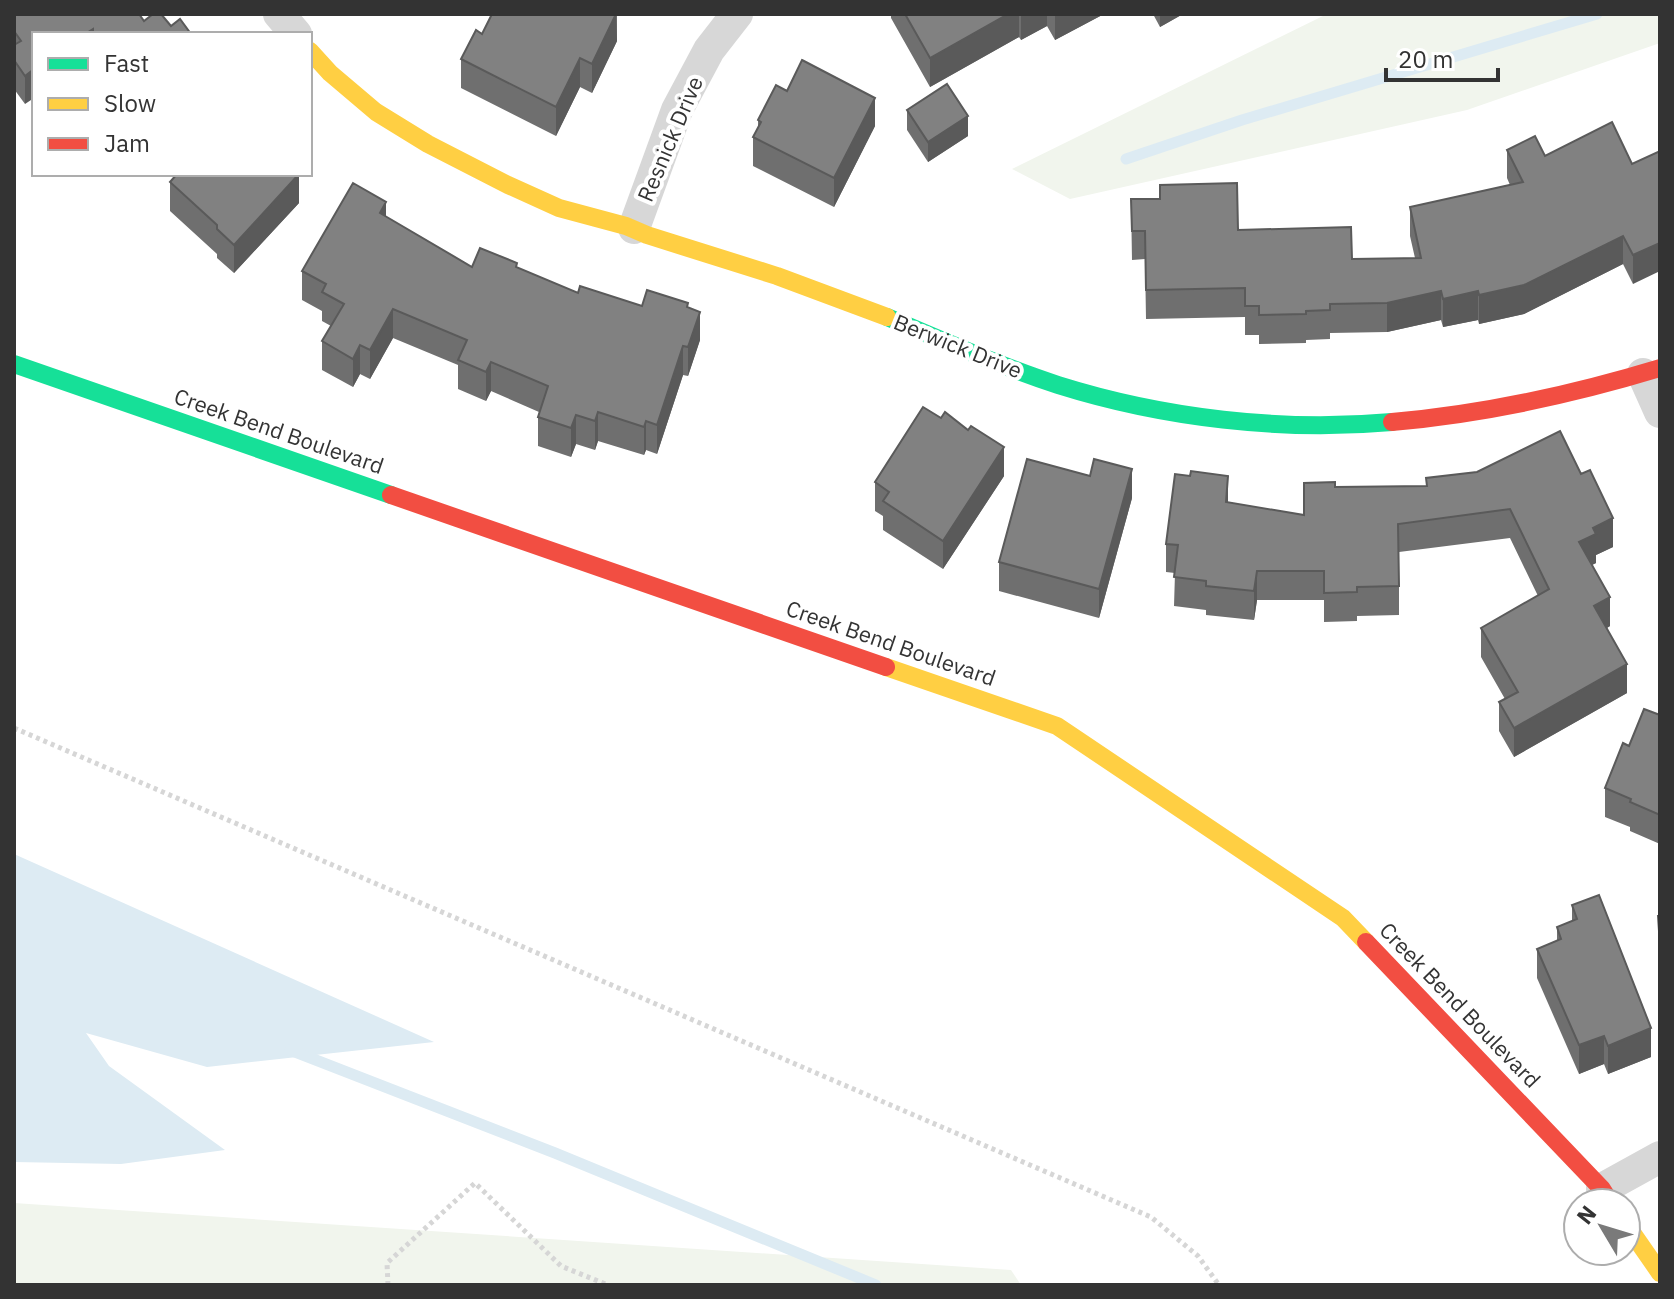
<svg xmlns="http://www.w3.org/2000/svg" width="1674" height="1299" font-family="'IBM Plex Sans',sans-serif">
	<rect width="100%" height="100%" fill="#fff"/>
	<g fill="#f1f5ed">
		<path d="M1327 14H1660V43L1467 110 1070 199 1012 169Z"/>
		<path d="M14 1203 1011 1270 1021 1285H14Z"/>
	</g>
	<path fill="#ddebf3" d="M14 854 434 1042 207 1067 86 1033 109 1066 225 1150 121 1164 14 1162Z"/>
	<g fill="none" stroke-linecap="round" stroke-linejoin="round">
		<g stroke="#ddebf3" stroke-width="11">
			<path d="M1126 159 1242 120 1597 14"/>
			<path d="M290 1050 555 1153 876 1285"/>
		</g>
		<g stroke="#d6d6d6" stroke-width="5" stroke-dasharray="4 4" stroke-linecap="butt">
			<path d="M14 728 1151 1217 1198 1256 1219 1285"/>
			<path d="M388 1285 387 1263 475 1183 561 1266 608 1285"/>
		</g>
		<g stroke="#d7d7d7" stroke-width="32">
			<path d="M279 14 296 34"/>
			<path d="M634 228 677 110 709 50 737 14"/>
			<path d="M1643 374 1660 412"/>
			<path d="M1602 1189 1660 1157"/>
		</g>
		<g stroke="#16e098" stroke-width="18">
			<path d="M887 317C944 341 1000 366 1058 385 1163 418 1282 432 1392 422"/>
			<path d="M14 364 391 495"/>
		</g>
		<g stroke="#ffcf43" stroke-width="18">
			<path d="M310 51 330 73 376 112 428 144 508 185 559 208 626 226 647 235 777 276 887 317"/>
			<path d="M886 667 1057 726 1343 918 1366 942"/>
			<path d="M1626 1224 1660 1273"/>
		</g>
		<g stroke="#f24e42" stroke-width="18">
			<path d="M1392 422C1484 414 1571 395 1660 368"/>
			<path d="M391 495 886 667"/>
			<path d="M1366 942 1602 1189 1611 1203"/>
		</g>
	</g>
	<g fill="#6f6f6f">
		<path d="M14 14 144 21 171 26 191 34H34L25 104 14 89Z"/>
		<path d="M617 14V41L592 93 580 87 556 136 461 88V59L482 34Z"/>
		<path d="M891 14H1104L1055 40 1047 26 1021 40 1019 37 930 87 891 18Z"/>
		<path d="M1153 14H1183L1160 27Z"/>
		<path d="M787 91 875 126 834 207 753 166V137L758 128V120Z"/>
		<path d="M907 110 968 136 928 162 907 130Z"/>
		<path d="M1507 150 1545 156 1632 164 1660 151 1633 284 1623 264 1524 314 1479 324 1478 320 1443 327 1441 320 1387 332 1330 333V339L1306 340V343L1259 344V335H1245V317L1146 319 1145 259 1132 260 1131 199 1238 230 1352 259 1415 258 1410 236V207L1510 185 1507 178Z"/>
		<path d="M170 182 299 203 234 273 217 258V254L170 211Z"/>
		<path d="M386 217 472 267 517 268 578 293 642 306 688 308 700 340 688 376 683 375 657 454 646 450 644 455 598 441 595 450 576 444 571 457 538 446V417L539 412 491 391 486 401 458 389V365L393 338 370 379 360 374 353 387 322 370V341L331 326 322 321V311L302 300V271Z"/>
		<path d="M1004 476 943 569 883 530V516L875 511V482Z"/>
		<path d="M1426 478 1613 547 1596 555V563L1592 565 1610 626 1607 628 1627 693 1514 757 1499 731V702L1505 699 1481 657V628L1538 596 1510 538 1399 552V615L1357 616V621L1324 622V600H1257L1254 620 1206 615V610L1174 606 1175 573 1166 572V544L1228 503 1304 515 1335 487 1426 486Z"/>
		<path d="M1132 498 1099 618 999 591V562Z"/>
		<path d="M1660 715V844L1630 831V827L1605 817V788L1629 746Z"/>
		<path d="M1659 894H1660V975L1658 945Z"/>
		<path d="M1572 905 1651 1057 1608 1074 1604 1064 1579 1074 1537 978V949L1557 941V927L1572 921Z"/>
	</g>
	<g fill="#5a5a5a">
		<path d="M616 14 617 41 592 93V64Z"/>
		<path d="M1008 14H1019V37L930 87V58Z"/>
		<path d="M1021 14H1047V26L1021 40Z"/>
		<path d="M1055 14H1104L1055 40Z"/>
		<path d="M1160 14H1183L1160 27Z"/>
		<path d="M580 58V87L556 136V107Z"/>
		<path d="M34 69V98L25 104V76Z"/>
		<path d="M875 98V126L834 207V178Z"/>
		<path d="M968 116V136L928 162V142Z"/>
		<path d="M299 174V203L234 273V245Z"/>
		<path d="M386 202V231L380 213Z"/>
		<path d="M1623 236V264L1524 314 1479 324V295Z"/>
		<path d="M1660 243V271L1633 284V255Z"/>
		<path d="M1441 291V320L1387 332V303Z"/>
		<path d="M1478 291V320L1443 327V299Z"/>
		<path d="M393 309V338L370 379V350Z"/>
		<path d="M700 312V340L688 376V347Z"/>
		<path d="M360 345V374L353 387V359Z"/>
		<path d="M683 346V375L657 454V425Z"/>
		<path d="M491 362V391L486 401V372Z"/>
		<path d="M598 412V441L595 450V421Z"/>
		<path d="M576 415V444L571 457V428Z"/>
		<path d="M646 421V450L644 455V427Z"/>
		<path d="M1004 447V476L943 569V541Z"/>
		<path d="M1132 469V498L1099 618V589Z"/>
		<path d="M1228 476V505L1226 502Z"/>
		<path d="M1613 518V547L1596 555V563L1579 571V542L1593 528Z"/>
		<path d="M1257 571V600L1254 620V591Z"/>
		<path d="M1610 597V626L1594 635V606Z"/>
		<path d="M1627 664V693L1514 757V728Z"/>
		<path d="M1651 1028V1057L1608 1074V1046Z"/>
		<path d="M1604 1036V1064L1579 1074V1045Z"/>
	</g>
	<g fill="#818181" stroke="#5a5a5a" stroke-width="2">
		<path d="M14 14H139L144 21 153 14H161L171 26 180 19 191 34H93V29L85 34H34V69L25 76 14 60V45L21 41 14 31Z"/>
		<path d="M492 14H616L592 64 580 58 556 107 461 59 476 30 482 34Z"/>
		<path d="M905 14H1008L930 58Z"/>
		<path d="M802 60 875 98 834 178 753 137 761 122 758 120 776 85 787 91Z"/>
		<path d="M947 84 968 116 928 142 907 110Z"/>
		<path d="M1612 122 1632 164 1660 151V243L1633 255 1623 236 1524 285 1479 295 1478 291 1443 299 1441 291 1387 303 1330 304V310L1306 311V314L1259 315V306H1245V288L1146 290 1145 231H1132L1131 199H1160V185L1237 183 1238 230 1351 227 1352 259 1421 258 1410 207 1523 182 1507 150 1535 136 1545 156Z"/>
		<path d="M177 174H299L234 245 217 229V225L170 182Z"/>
		<path d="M353 183 386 202 380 213 472 267 480 248 517 263 516 267 578 293 580 286 642 306 647 290 688 303 687 307 700 312 688 347 683 346 657 425 646 421 644 427 598 412 595 421 576 415 571 428 538 417 548 386 491 362 486 372 458 360 467 340 393 309 370 350 360 345 353 359 322 341 344 304 322 292 326 284 302 271Z"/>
		<path d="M923 407 941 418 945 412 968 430 971 426 1004 447 943 541 883 501 889 492 875 482Z"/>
		<path d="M1560 431 1581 474 1590 470 1613 518 1593 528 1596 534 1579 542 1610 597 1594 606 1627 664 1514 728 1499 702 1518 692 1481 628 1549 589 1510 509 1398 524 1399 586 1357 587V592L1324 593V571H1257L1254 591 1206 586V581L1174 577 1178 545 1166 544 1175 474 1190 476 1191 471 1228 476 1226 502 1304 515V483L1335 482V487L1427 486 1426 478 1477 472Z"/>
		<path d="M1027 459 1090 476 1094 459 1132 469 1099 589 999 562Z"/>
		<path d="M1644 709 1660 715V815L1630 802 1631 799 1605 788 1623 743 1629 746Z"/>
		<path d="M1599 895 1651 1028 1608 1046 1604 1036 1579 1045 1537 949 1561 939 1557 927 1577 919 1572 905Z"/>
		<path d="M1658 916H1660V946Z"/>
	</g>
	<g text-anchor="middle" stroke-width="8" stroke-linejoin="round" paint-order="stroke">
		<g font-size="22" fill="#333" stroke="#fff">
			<text transform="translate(670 139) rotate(-67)" y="8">Resnick Drive</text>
			<text transform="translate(958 346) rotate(22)" y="8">Berwick Drive</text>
			<text transform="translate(279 431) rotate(19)" y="8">Creek Bend Boulevard</text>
			<text transform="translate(891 643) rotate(19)" y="8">Creek Bend Boulevard</text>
			<text transform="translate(1460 1005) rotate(46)" y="8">Creek Bend Boulevard</text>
		</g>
	</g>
	<rect width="1674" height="1299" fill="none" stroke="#333333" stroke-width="32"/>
	<rect x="32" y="32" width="280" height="144" fill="#ffffff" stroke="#adadad" stroke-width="2"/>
	<rect x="48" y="58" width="40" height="12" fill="#16e098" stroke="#adadad" stroke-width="2"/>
	<text x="104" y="72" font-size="24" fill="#333333">Fast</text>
	<rect x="48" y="98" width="40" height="12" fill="#ffcf43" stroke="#adadad" stroke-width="2"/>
	<text x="104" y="112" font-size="24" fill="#333333">Slow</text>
	<rect x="48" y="138" width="40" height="12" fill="#f24e42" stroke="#adadad" stroke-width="2"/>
	<text x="104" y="152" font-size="24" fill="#333333">Jam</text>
	<g transform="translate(1602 1227) rotate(308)"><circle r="38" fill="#ffffff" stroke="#adadad" stroke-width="2"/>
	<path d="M0-6L14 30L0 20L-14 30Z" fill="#7a7a7a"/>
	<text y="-12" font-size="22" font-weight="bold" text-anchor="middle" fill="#333333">N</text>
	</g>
	<path d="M1386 68v12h112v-12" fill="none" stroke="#333333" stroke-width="4"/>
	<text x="1398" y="68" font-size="24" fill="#333333" stroke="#ffffff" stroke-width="6" paint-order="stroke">20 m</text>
</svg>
